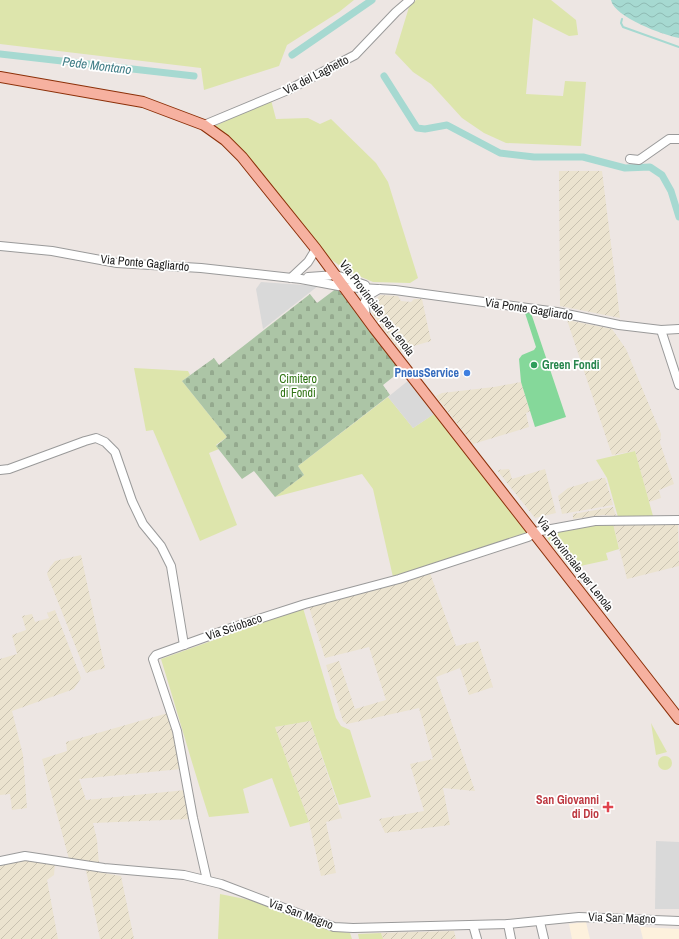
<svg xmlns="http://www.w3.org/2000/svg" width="679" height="939" font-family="'Archivo Narrow',sans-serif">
	<defs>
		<pattern id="farmland-furrows" width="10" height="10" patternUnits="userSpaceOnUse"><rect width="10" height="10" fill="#ebe3cf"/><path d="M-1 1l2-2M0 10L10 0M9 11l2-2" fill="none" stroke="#c9c2b1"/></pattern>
		<pattern id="cemetery-stones" width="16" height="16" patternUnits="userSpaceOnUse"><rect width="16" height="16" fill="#acc5a6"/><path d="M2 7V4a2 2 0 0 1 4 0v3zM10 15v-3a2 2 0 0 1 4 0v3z" fill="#94a98e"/></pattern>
		<pattern id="water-waves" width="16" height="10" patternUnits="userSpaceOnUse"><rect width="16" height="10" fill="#a6d9d1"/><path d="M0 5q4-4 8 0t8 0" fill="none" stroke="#8ebab3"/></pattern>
	</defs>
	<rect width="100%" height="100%" fill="#ede6e3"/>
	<g fill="#fdf1dd">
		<path d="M586 922 590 939H572L569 924Z"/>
		<path d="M640 927 679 929V939H643Z"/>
	</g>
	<g fill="url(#farmland-furrows)">
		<path d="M559 171H602L620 318 560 306Z"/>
		<path d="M380 295 398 296 401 301 411 302 414 299H422L431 341 407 348 401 352 372 313V303Z"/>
		<path d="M567 320 612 329 626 349 661 434 660 443 674 484 659 490 661 498 649 502 635 451 612 455Z"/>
		<path d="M521 382 530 411 526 413 529 427 473 444 436 396 442 393 494 387Z"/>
		<path d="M509 469 512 479 545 469 556 513 535 518 497 470Z"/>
		<path d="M602 478H605L613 505 562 514 558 496 568 488Z"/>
		<path d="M613 507 616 516 603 515 573 519V514Z"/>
		<path d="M613 524H678L679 566 627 579Z"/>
		<path d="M81 555 105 668 86 673 47 574 50 567 55 561Z"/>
		<path d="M430 573 456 646 478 641 493 687 469 695 460 668 436 677 475 791 443 788 450 825 385 833 379 819 424 811 410 764 433 759 419 708 347 724 343 721 326 665 339 661 355 709 386 700 369 647 325 658 309 607Z"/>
		<path d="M55 610 81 678 74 689 12 711 23 755 27 808 12 810 10 794 0 795V659L17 654 12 635 26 630 22 616 32 614 35 622 49 618 47 613Z"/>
		<path d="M168 713 174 733 181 769 79 779 86 800 186 790 190 819 93 823 97 840 99 864 69 859 42 759 67 751 66 742Z"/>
		<path d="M310 721 342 818 326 822 336 873 321 876 309 822 275 727Z"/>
		<path d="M23 860 55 864 54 875 47 880 58 939H0V865Z"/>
		<path d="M86 870 121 876 134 939H100Z"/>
		<path d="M454 931 456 939H383L381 933Z"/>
	</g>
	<g fill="#dde5ac">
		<path d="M0 0H354L339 12 287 45 279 66 204 90 201 68 0 44Z"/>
		<path d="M416 0H551L576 20 578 35 569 36 533 18 526 94 563 96 565 81 586 82 581 146 506 143 484 133 462 118 431 84 413 72 395 53 409 7Z"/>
		<path d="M271 100 276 119 308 118 320 124 331 119 376 163 388 182 418 278 410 283 373 282 347 271 325 255 231 139 215 126Z"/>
		<path d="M134 368 188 371 190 375 182 381 227 437 216 445 219 449 209 453 237 525 200 541 153 430 146 431Z"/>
		<path d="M388 397 413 428 434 414 528 532 393 577 373 489 362 474 275 497 304 475 298 466Z"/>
		<path d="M635 451 653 516 618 517 607 478 596 460Z"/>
		<path d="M596 523 613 524 619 549 606 553 608 560 571 568 545 535Z"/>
		<path d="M303 608 336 718 341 726 350 730 371 797 339 805 310 721 275 727 309 822 290 827 272 778 243 789 249 813 209 817C192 764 177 711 161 659Z"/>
		<path d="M651 723 667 752 656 755Z"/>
		<circle cx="665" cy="763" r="7"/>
		<path d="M220 894 250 900 333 931 350 933 352 939H218Z"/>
		<path d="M381 933 383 939H359L358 934Z"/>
	</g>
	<path fill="url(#cemetery-stones)" d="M337 288 402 370 383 385 390 395 298 466 304 475 275 497 254 471 242 479 216 446 227 437 182 381 214 358 219 365 310 294 317 303Z"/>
	<path fill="#85d89a" d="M525 313H531L566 417 535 427 521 382 519 359 522 355 534 350 536 347Z"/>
	<g fill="#d9d9d9">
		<path d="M261 282 318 286 263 329 256 289Z"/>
		<path d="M409 380 434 414 413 428 388 397Z"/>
		<path d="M656 841 679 842V909H655Z"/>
	</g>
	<path fill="url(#water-waves)" d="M611 0H679V38C663 35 614 17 611 0Z"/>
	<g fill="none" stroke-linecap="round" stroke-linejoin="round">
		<path stroke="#a6d9d1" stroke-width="2" d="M622 19 621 23 623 27 679 47"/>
		<g stroke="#a6d9d1" stroke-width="7">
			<path d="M0 54 194 76"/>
			<path d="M292 55 372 0"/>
			<path d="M384 76 417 128 425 129 447 125 500 153 534 157H583L625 168 650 167 662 175 671 191 679 217"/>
		</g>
		<g stroke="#9a9a9a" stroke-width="10">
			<g id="minor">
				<path d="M204 125 288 90 355 55 396 12 410 0"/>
				<path d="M630 159 639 160 669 139H679"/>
				<path d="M0 246 52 251 117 263 201 268 301 279 344 287 395 290 557 312 619 325 661 330 679 329"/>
				<path d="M308 277 336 275 365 285"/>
				<path d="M291 278 308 262 316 249"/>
				<path d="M366 316 364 303 369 295 379 289"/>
				<path d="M661 330 679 385"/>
				<path d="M0 470 9 469 85 441 96 438 105 442 115 452 132 501 143 524 161 546 171 566 184 645"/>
				<path d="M0 861 25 856 104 868 184 875 221 884 334 927 353 928 508 924 579 917 679 921"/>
				<path d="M207 880 193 818 177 731 153 659 156 655 231 628 305 604 399 579 528 537 535 532 595 521 679 520"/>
				<path d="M540 922 544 939"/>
				<path d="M508 924 511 939"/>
				<path d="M473 925 477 939"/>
			</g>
		</g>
		<g stroke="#8c3009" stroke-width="12">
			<path id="major" d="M0 77 143 102 204 125 225 140 242 157 316 249 374 328 679 719"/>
		</g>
		<use href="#minor" stroke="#fff" stroke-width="8"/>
		<use href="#major" stroke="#f6b1a0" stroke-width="10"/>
	</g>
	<circle fill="#2e9e5b" stroke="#fff" stroke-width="1.5" cx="534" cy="365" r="4"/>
	<circle fill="#3f7fe0" stroke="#fff" stroke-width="1.5" cx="467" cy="373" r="4"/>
	<path fill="#e0444e" stroke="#fff" stroke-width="1.5" d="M606 801h4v4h4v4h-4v4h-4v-4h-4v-4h4z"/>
	<g text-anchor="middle" stroke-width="3.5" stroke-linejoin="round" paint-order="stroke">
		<g font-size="12" fill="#1d1d1d" stroke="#fff">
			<text transform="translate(316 75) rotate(-27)" y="4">Via del Laghetto</text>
			<text transform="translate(145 263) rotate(5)" y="4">Via Ponte Gagliardo</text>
			<text transform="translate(377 308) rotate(53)" y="4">Via Provinciale per Lenola</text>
			<text transform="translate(529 309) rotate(9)" y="4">Via Ponte Gagliardo</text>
			<text transform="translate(575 564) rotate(52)" y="4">Via Provinciale per Lenola</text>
			<text transform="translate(234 627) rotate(-19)" y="4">Via Sciobaco</text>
			<text transform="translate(301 914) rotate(20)" y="4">Via San Magno</text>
			<text transform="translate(622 918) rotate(2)" y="4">Via San Magno</text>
		</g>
		<g font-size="12" font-weight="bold" fill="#27864d" stroke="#fff" text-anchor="start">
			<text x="542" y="369">Green Fondi</text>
		</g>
		<g font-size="12" font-weight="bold" fill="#366cbe" stroke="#fff" text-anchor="end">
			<text x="459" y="377">PneusService</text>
		</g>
		<g font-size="12" fill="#2e7312" stroke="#fff">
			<text x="298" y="383">Cimitero<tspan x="298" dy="14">di Fondi</tspan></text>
		</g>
		<g font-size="12" font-weight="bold" fill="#be3a42" stroke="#fff" text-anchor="end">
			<text x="599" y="804">San Giovanni<tspan x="599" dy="14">di Dio</tspan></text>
		</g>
		<g font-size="13" font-style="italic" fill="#437f88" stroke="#fff">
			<text transform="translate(97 65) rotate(7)" y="5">Pede Montano</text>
		</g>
	</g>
</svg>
